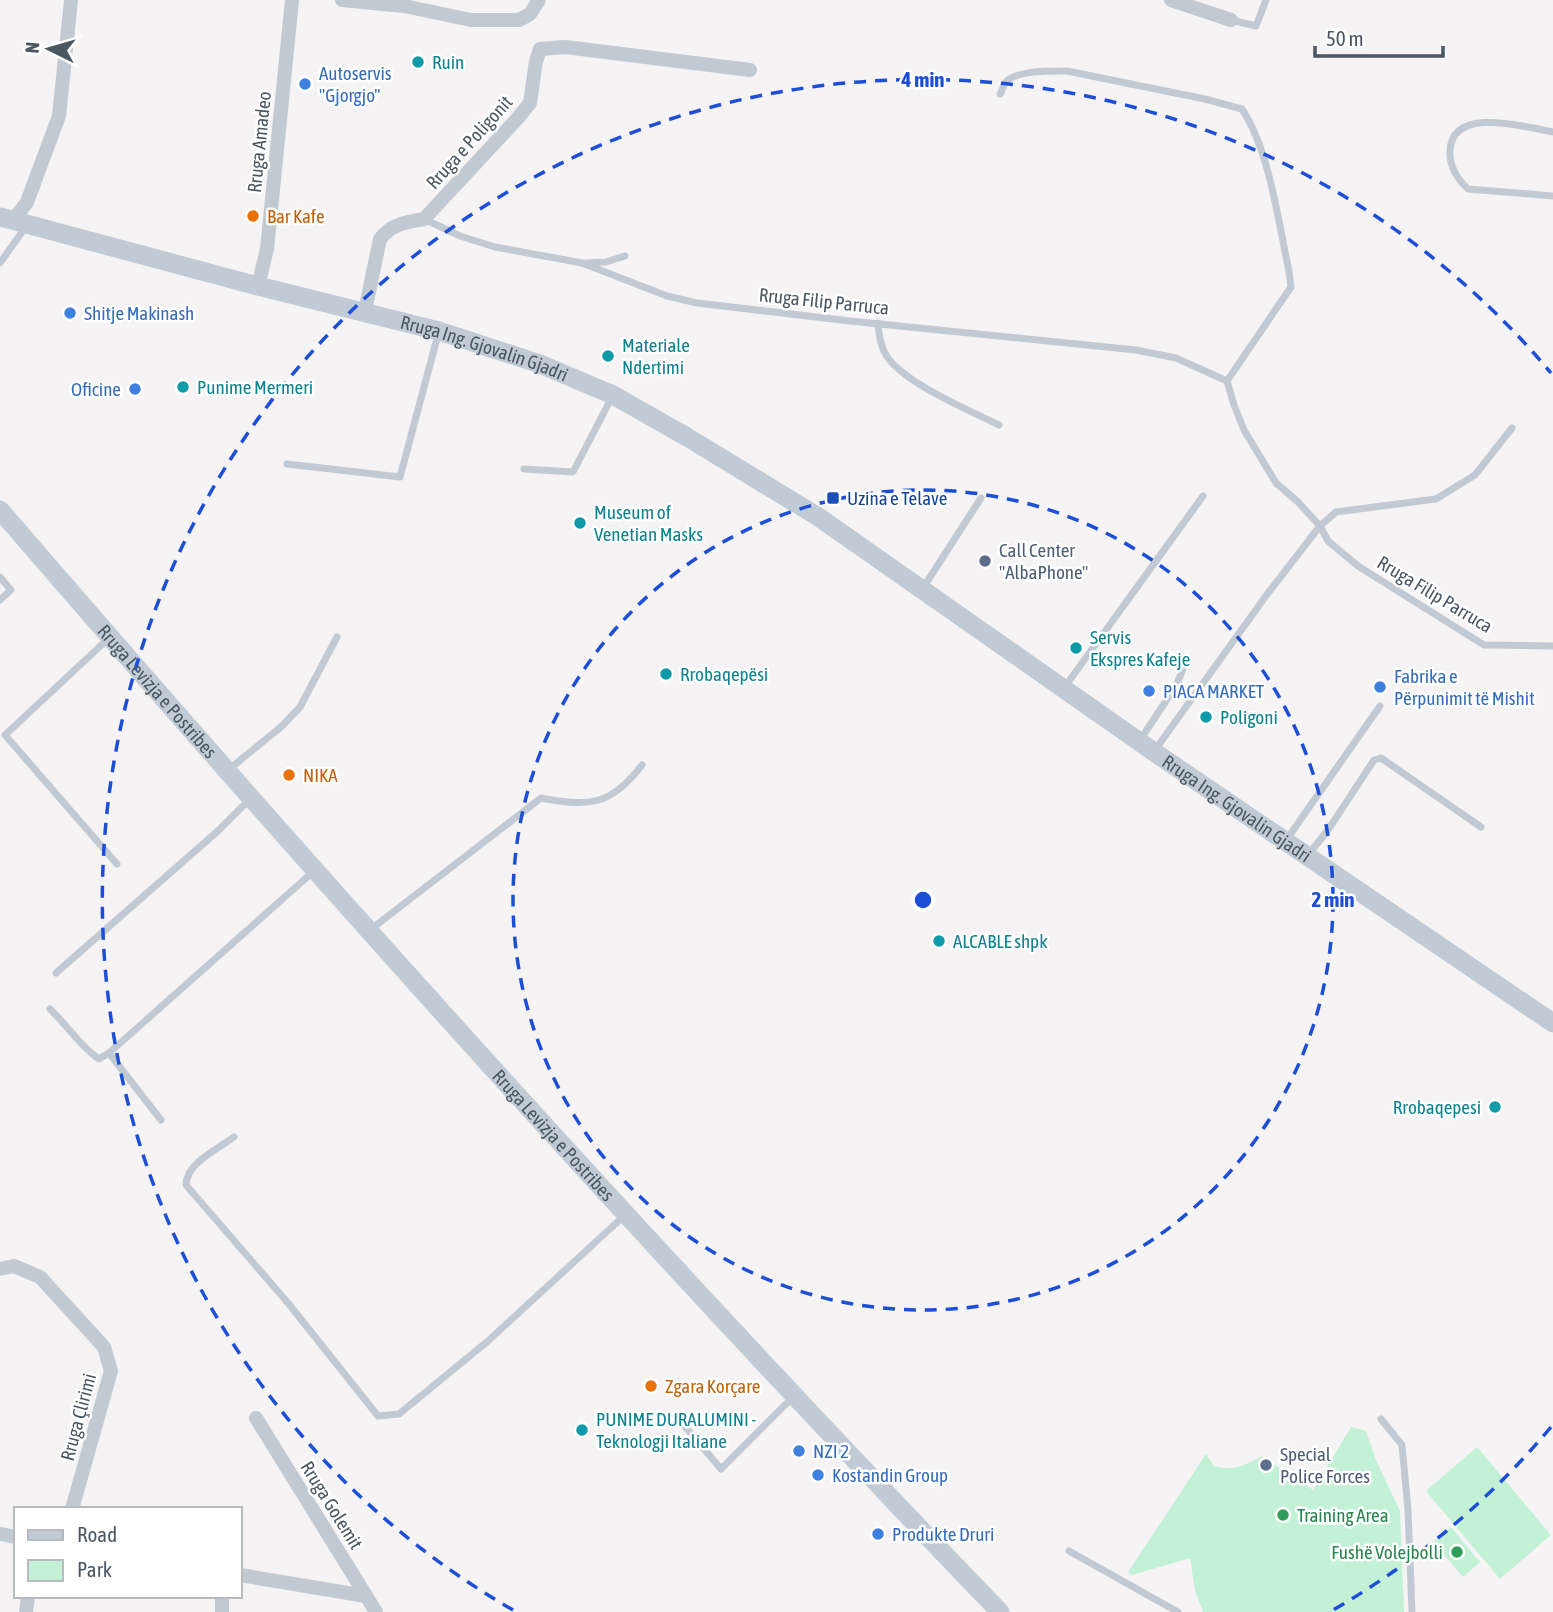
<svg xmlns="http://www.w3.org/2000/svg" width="1553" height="1612" font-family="'Asap Condensed',sans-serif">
	<rect width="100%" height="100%" fill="#f5f3f3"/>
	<g fill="#c3f1d5">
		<path d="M1351 1427 1366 1431 1376 1460 1400 1511 1404 1612H1203L1195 1591 1190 1558 1132 1575 1128 1572 1206 1454 1214 1466C1233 1472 1246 1465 1262 1456L1313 1490Z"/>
		<path d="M1477 1447 1551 1535 1500 1579 1426 1491Z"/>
		<path d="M1451 1527 1480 1562 1463 1577 1433 1542Z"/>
	</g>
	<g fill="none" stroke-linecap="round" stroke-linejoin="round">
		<g stroke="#c1cad2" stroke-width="7">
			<path d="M1231 20 1256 26 1266 0"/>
			<path d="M1000 94C1001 94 1004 84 1005 83 1015 70 1051 71 1067 71L1205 99 1242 109C1270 152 1278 221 1289 271L1291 287 1227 381 1234 405 1244 430 1276 483 1298 502 1320 526 1328 541 1358 566 1484 645 1553 646"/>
			<path d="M1553 132C1525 127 1452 105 1450 151 1449 166 1458 180 1468 189L1553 196"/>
			<path d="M424 219 460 236 495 247 582 263 667 296 697 303 850 321 1136 350 1176 358 1227 381"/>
			<path d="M0 263 27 225"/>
			<path d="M585 263 606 262 625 256"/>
			<path d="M878 323C879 335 880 344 886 355 902 382 970 411 999 425"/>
			<path d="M287 464 400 477 439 331"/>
			<path d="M524 469 573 472 613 395"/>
			<path d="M0 577 11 590 0 600"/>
			<path d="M923 588 981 498"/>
			<path d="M109 638 5 735 117 864"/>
			<path d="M1064 688 1203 496"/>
			<path d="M1140 740 1176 686 1183 669"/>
			<path d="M1155 750 1268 593 1320 526 1336 512 1436 499 1475 475 1512 428"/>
			<path d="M227 771 282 726 300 707 337 637"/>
			<path d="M1287 839 1380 706"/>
			<path d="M1309 854 1328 830 1374 760 1381 758 1481 827"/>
			<path d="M370 930 541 798C589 807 611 806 642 765"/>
			<path d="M56 973 219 830 250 799"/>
			<path d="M50 1009C67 1025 79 1045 99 1059L109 1053 314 871"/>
			<path d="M109 1053 161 1120"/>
			<path d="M234 1137C218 1149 186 1163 186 1185L288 1303 378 1416 399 1414 488 1341 625 1215"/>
			<path d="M676 1416 721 1469 794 1396"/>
			<path d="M1381 1419 1402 1445 1408 1510 1412 1612"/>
			<path d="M1069 1551 1178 1612"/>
		</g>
		<g stroke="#c1cad2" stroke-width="14">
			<path d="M342 0 404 6 471 20H519L530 14 539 0"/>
			<path d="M1171 0 1231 20"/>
			<path d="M13 221 27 202 59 116 71 0"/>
			<path d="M258 286 267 249 292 0"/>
			<path d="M365 311 380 239C391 224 407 222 424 219L517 119 530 103 536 61 540 49 565 47 750 70"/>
			<path d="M0 1269 14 1266 40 1277 104 1347 111 1371 72 1509"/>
			<path d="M256 1418 376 1612"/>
			<path d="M0 1534 16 1537"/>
			<path d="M240 1575 366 1596"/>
			<path d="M26 1612 28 1596"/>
			<path d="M222 1612V1596"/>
		</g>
		<g stroke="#c1cbd6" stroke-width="19">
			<path id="s1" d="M0 217 258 286 439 331 540 364 613 395 687 437 817 516 1154 752 1553 1023"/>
			<path id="s2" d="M0 510C324 886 656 1255 1000 1612"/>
		</g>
	</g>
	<g fill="none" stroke="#1d4ed8" stroke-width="3.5" stroke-dasharray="12 9">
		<circle cx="923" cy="900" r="410"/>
		<path d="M1551 1427A820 820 0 0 1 1333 1610M513 1610A820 820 0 1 1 1551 373"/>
	</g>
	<g fill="#0f9aa8" stroke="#fff" stroke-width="2.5">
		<circle cx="418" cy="62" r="7"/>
		<circle cx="608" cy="356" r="7"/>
		<circle cx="183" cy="387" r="7"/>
		<circle cx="580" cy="523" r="7"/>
		<circle cx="1076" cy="648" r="7"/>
		<circle cx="666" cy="674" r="7"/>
		<circle cx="1206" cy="717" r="7"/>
		<circle cx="939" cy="941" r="7"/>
		<circle cx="1495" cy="1107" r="7"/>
		<circle cx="582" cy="1430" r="7"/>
	</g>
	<g fill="#3f7fe0" stroke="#fff" stroke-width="2.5">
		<circle cx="305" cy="84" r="7"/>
		<circle cx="70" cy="313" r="7"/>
		<circle cx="135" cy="389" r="7"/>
		<circle cx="1380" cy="687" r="7"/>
		<circle cx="1149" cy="691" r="7"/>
		<circle cx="799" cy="1451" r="7"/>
		<circle cx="818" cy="1475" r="7"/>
		<circle cx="878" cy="1534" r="7"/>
	</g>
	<g fill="#e8710a" stroke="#fff" stroke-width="2.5">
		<circle cx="253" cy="216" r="7"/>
		<circle cx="289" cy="775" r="7"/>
		<circle cx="651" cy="1386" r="7"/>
	</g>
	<rect fill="#1a4fb4" stroke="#fff" stroke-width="2.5" x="826" y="491" width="14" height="14" rx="3.5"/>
	<g fill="#5c6f8a" stroke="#fff" stroke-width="2.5">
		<circle cx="985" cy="561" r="7"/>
		<circle cx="1266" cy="1465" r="7"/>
	</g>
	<g fill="#2e9e5b" stroke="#fff" stroke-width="2.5">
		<circle cx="1283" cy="1515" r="7"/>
		<circle cx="1457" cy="1552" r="7"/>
	</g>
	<g text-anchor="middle" stroke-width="5" stroke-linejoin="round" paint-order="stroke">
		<g font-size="19" fill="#0d838f" stroke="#fff" text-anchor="start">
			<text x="432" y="69">Ruin</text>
			<text x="622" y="352">Materiale<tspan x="622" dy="22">Ndertimi</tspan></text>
			<text x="197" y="394">Punime Mermeri</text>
			<text x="594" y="519">Museum of<tspan x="594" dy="22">Venetian Masks</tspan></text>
			<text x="1090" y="644">Servis<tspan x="1090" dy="22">Ekspres Kafeje</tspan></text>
			<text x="680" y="681">Rrobaqepësi</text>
			<text x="1220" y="724">Poligoni</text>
			<text x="953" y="948">ALCABLE shpk</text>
			<text x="1481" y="1114" text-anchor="end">Rrobaqepesi</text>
			<text x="596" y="1426">PUNIME DURALUMINI -<tspan x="596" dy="22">Teknologji Italiane</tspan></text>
		</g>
		<g font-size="19" fill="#366cbe" stroke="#fff" text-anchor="start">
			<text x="319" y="80">Autoservis<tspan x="319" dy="22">"Gjorgjo"</tspan></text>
			<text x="84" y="320">Shitje Makinash</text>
			<text x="121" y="396" text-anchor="end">Oficine</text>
			<text x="1394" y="683">Fabrika e<tspan x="1394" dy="22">Përpunimit të Mishit</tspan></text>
			<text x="1163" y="698">PIACA MARKET</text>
			<text x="813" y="1458">NZI 2</text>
			<text x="832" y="1482">Kostandin Group</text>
			<text x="892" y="1541">Produkte Druri</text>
		</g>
		<g font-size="19" fill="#4a5661" stroke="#fff">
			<text transform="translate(259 142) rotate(-84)" y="7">Rruga Amadeo</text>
			<text transform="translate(469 142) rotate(-48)" y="7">Rruga e Poligonit</text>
			<text transform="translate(824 301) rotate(6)" y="7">Rruga Filip Parruca</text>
			<text dy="7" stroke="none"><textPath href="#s1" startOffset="502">Rruga Ing. Gjovalin Gjadri</textPath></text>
			<text transform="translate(1435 594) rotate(31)" y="7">Rruga Filip Parruca</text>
			<text dy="7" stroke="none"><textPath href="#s2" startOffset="240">Rruga Levizja e Postribes</textPath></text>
			<text dy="7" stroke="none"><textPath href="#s1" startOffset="1388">Rruga Ing. Gjovalin Gjadri</textPath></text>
			<text dy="7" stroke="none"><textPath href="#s2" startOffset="835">Rruga Levizja e Postribes</textPath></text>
			<text transform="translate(78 1417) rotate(-75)" y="7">Rruga Çlirimi</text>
			<text transform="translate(332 1505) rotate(58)" y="7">Rruga Golemit</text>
		</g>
		<g font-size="19" fill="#c56008" stroke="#fff" text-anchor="start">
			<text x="267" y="223">Bar Kafe</text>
			<text x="303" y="782">NIKA</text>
			<text x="665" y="1393">Zgara Korçare</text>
		</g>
		<g font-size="19" fill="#164399" stroke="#fff" text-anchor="start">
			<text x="847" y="505">Uzina e Telave</text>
		</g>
		<g font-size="19" fill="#4e5e75" stroke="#fff" text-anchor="start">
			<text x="999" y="557">Call Center<tspan x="999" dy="22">"AlbaPhone"</tspan></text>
			<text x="1280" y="1461">Special<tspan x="1280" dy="22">Police Forces</tspan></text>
		</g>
		<g font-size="19" fill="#27864d" stroke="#fff" text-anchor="start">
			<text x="1297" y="1522">Training Area</text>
			<text x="1443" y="1559" text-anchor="end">Fushë Volejbolli</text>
		</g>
	</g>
	<circle cx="923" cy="900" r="10" fill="#1d4ed8" stroke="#fff" stroke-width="3.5"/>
	<g font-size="21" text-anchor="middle" font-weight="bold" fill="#1d4ed8" stroke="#fff" stroke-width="5" stroke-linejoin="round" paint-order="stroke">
		<text x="923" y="87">4 min</text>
		<text x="1333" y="907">2 min</text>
	</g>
	<rect x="14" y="1507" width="228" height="91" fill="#ffffff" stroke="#b7bbc0" stroke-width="2"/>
	<rect x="28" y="1530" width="35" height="10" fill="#c1cbd6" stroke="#b7bbc0" stroke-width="2"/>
	<text x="77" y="1542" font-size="21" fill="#4a5661">Road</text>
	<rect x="28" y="1560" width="35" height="21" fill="#c3f1d5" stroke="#b7bbc0" stroke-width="2"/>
	<text x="77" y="1577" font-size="21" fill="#4a5661">Park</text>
	<g transform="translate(49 49) rotate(275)" stroke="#ffffff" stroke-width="5" paint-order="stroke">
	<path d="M0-5L12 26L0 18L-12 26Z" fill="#4a5661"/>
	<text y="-10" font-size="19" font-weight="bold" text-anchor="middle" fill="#4a5661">N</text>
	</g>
	<path d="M1315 46v10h128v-10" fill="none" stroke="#4a5661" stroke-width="3.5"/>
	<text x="1326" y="46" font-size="21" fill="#4a5661" stroke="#ffffff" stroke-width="5" paint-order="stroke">50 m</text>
</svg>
